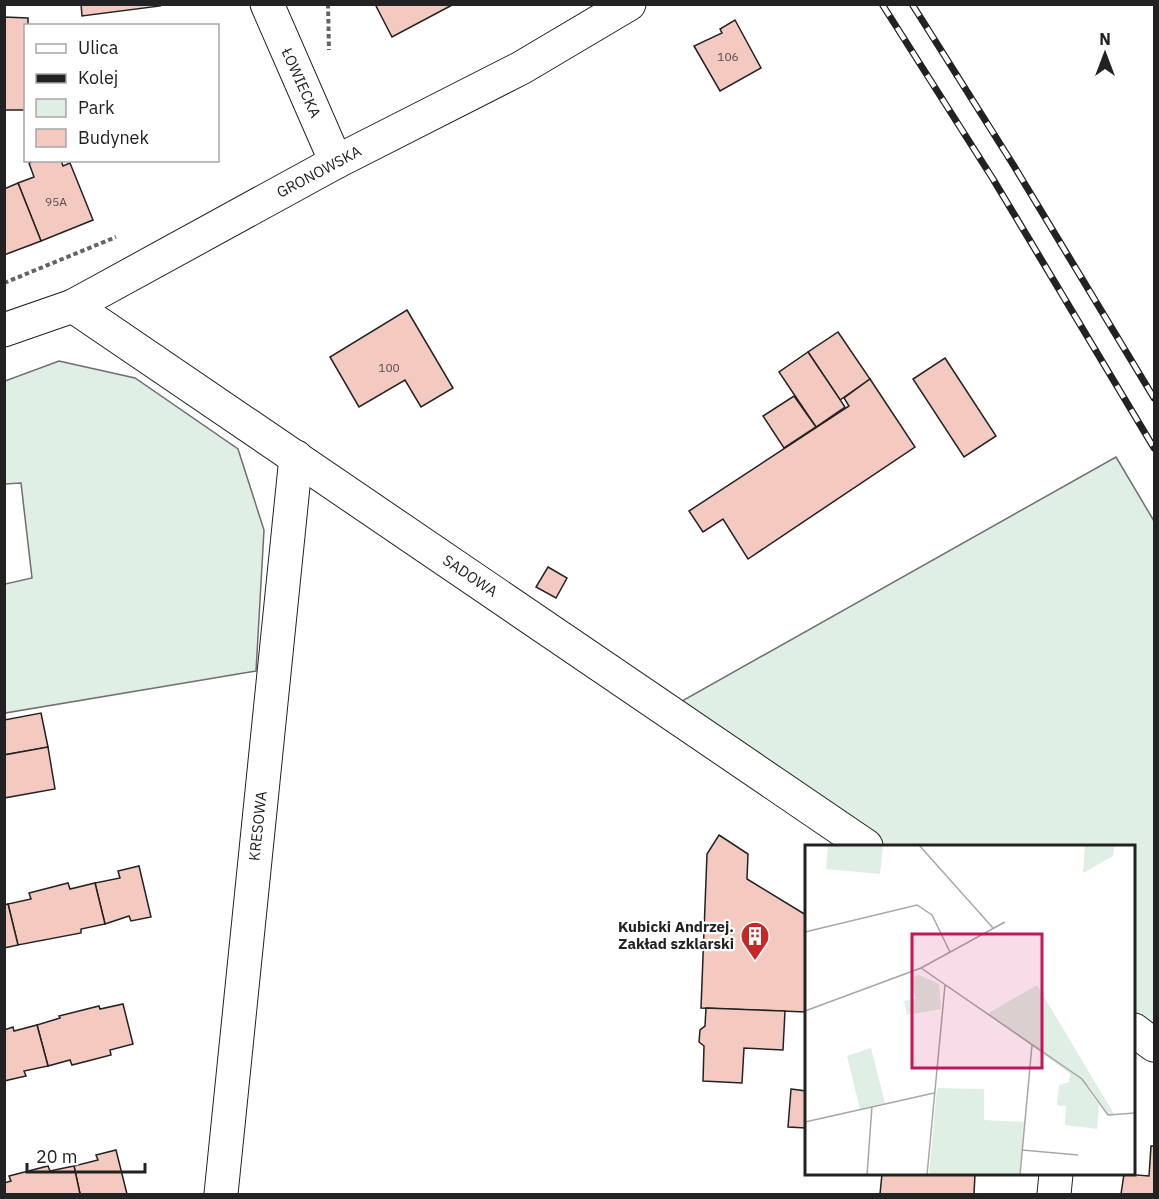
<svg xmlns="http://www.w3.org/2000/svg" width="1159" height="1199" font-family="'IBM Plex Sans',sans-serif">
	<rect width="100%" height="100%" fill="#fff"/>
	<g fill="#e0efe3" stroke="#6f6f6f" stroke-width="1.5">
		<path d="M59 361 135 378 238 449 264 530 256 671 5 713V584L32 578 21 483 5 484V381Z"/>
		<path d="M1116 457 1154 521V1045L1134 1030V846H866L666 710Z"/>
	</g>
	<g fill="#f3c9c0" stroke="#222" stroke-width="1.5">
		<path d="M81 4H159L160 6 82 16Z"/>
		<path d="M375 4H454L392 37Z"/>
		<path d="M4 17 28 18V26H26V110H4Z"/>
		<path d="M735 20 761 68 720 91 694 46 722 33 720 29Z"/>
		<path d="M35 160H61L63 166 70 163 93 220 41 241 18 183 34 177 29 163Z"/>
		<path d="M18 183 41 241 4 255V189Z"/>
		<path d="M407 310 453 388 421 407 405 380 359 407 330 357Z"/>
		<path d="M838 332 870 379 840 400 808 352Z"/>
		<path d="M808 352 845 407 816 427 779 372Z"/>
		<path d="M945 358 996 436 964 457 913 379Z"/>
		<path d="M870 379 915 447 748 559 723 519 703 532 689 511 849 406 844 398Z"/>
		<path d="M794 396 816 427 784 448 763 416Z"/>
		<path d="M548 567 567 578 556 598 536 587Z"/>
		<path d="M41 713 48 747 4 755V720Z"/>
		<path d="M48 747 55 789 4 798V755Z"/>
		<path d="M719 835 748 854 747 879 806 915V1012L701 1008 707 854Z"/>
		<path d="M139 866 151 917 131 921 129 916 105 924 95 883 120 878 118 871Z"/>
		<path d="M68 883 70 889 95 883 105 924 81 929V933L18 945 8 904 31 899 29 893Z"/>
		<path d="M8 904 18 945 4 948V905Z"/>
		<path d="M123 1004 133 1044 110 1050 111 1055 72 1065 70 1060 48 1066 37 1025 60 1018 59 1016 99 1006 100 1009Z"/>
		<path d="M706 1008 785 1011 783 1050 744 1048 742 1083 703 1081 704 1046 699 1042 700 1030 705 1026Z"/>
		<path d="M37 1025 48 1066 24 1071 26 1076 4 1081V1030L13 1027 14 1031Z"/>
		<path d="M791 1089 806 1091V1128L788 1127Z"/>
		<path d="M1151 1146H1154V1194H1121L1124 1174 1149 1176Z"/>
		<path d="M116 1150 127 1194H80L74 1166 98 1160 96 1155Z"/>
		<path d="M48 1166 50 1171 74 1166 80 1194H4V1183L11 1181 9 1176Z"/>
		<path d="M882 1174H975L974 1194H880Z"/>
	</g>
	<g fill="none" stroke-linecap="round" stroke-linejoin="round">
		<g stroke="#222" stroke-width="35">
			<g id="minor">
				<path d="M267 4 336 162"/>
				<path d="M73 306 866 846"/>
				<path d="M4 330 73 306 336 162 521 68 629 4"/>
				<path d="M1134 1030 1154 1045"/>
				<path d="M221 1194 296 457"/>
				<path d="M1054 1194 1056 1174"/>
			</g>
		</g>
		<g stroke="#646464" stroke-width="4" stroke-dasharray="4.5 3" stroke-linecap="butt">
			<path d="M328 4 329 50"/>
			<path d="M4 283 116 237"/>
		</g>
		<use href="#minor" stroke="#fff" stroke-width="33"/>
		<g stroke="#222" stroke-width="7">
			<g id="rail">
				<path d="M882 4 993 179 1154 448"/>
				<path d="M912 4 1014 166 1154 398"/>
			</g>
		</g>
		<use href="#rail" stroke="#fff" stroke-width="4.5" stroke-dasharray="14" stroke-linecap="butt"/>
	</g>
	<defs>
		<g id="building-pin" transform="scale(1.5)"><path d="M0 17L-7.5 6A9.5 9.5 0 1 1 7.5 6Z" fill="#c62828" stroke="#fff"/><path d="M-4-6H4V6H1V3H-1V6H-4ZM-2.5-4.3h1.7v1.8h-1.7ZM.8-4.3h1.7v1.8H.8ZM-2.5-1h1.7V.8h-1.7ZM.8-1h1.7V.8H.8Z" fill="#fff"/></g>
	</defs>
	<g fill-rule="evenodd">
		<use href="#building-pin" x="755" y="936"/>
	</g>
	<g text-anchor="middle" stroke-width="4.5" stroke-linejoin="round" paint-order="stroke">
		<g font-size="12" fill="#564c4a">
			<text x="728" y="61">106</text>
			<text x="56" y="206">95A</text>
			<text x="389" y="372">100</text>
		</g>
		<g font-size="15" fill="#222" stroke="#fff">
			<text transform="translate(301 83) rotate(66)" y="5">ŁOWIECKA</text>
			<text transform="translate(319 172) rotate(-28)" y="5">GRONOWSKA</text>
			<text transform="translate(470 576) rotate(34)" y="5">SADOWA</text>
			<text transform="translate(258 826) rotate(-84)" y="5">KRESOWA</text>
		</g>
		<g font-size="15" font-weight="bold" fill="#222" stroke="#fff" text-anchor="end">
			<text x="734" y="932">Kubicki Andrzej.<tspan x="734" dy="17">Zakład szklarski</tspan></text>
		</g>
	</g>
	<g transform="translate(805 845)">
		<rect width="330" height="330" fill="#fff"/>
		<path d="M23 0H78L75 29 21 24ZM280 0H309L308 11 278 28ZM114 130 134 139 136 164 102 170 99 156 111 154 105 133ZM232 140 309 269 305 272 285 243 182 169ZM66 203 80 258 55 264 42 211ZM265 228 278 237 294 260 292 284 260 280 261 261 252 260 253 249 254 240 264 237ZM132 243 179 244V275L220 277 215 330H124Z" fill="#e0efe3"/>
		<path fill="none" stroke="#a7a7a7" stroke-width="1.5" d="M114 0 188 83M0 87 112 60 127 70 145 107M116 123 277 234 303 270 330 268M0 166 116 123 200 77M0 277 129 248M217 305 273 310M62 330 67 261M122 330 140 140M215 330 227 200"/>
		<path fill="#c2185b" fill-opacity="0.15" stroke="#c2185b" stroke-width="3" d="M107 89H237V223H107Z"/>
		<rect width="330" height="330" fill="none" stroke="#222" stroke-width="3"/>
	</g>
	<rect width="1159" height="1199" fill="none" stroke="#222222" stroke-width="12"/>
	<rect x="24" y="24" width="195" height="138" fill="#ffffff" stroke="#a7a7a7" stroke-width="1.5"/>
	<rect x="36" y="44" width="30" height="9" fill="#ffffff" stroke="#a7a7a7" stroke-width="1.5"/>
	<text x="78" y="54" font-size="18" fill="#222222">Ulica</text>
	<rect x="36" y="74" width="30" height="9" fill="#222222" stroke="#a7a7a7" stroke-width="1.5"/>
	<text x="78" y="84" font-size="18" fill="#222222">Kolej</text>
	<rect x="36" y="99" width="30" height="18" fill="#e0efe3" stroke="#a7a7a7" stroke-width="1.5"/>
	<text x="78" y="114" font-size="18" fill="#222222">Park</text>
	<rect x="36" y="129" width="30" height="18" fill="#f3c9c0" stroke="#a7a7a7" stroke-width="1.5"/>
	<text x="78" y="144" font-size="18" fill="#222222">Budynek</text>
	<g transform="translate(1105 54)" stroke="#ffffff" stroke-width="4.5" paint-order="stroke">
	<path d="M0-4.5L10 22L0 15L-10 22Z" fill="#222222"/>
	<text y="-9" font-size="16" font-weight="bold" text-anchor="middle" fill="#222222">N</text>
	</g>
	<path d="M27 1163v9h118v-9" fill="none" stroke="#222222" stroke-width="3"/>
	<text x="36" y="1163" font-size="18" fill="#222222" stroke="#ffffff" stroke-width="4.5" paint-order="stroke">20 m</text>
</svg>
